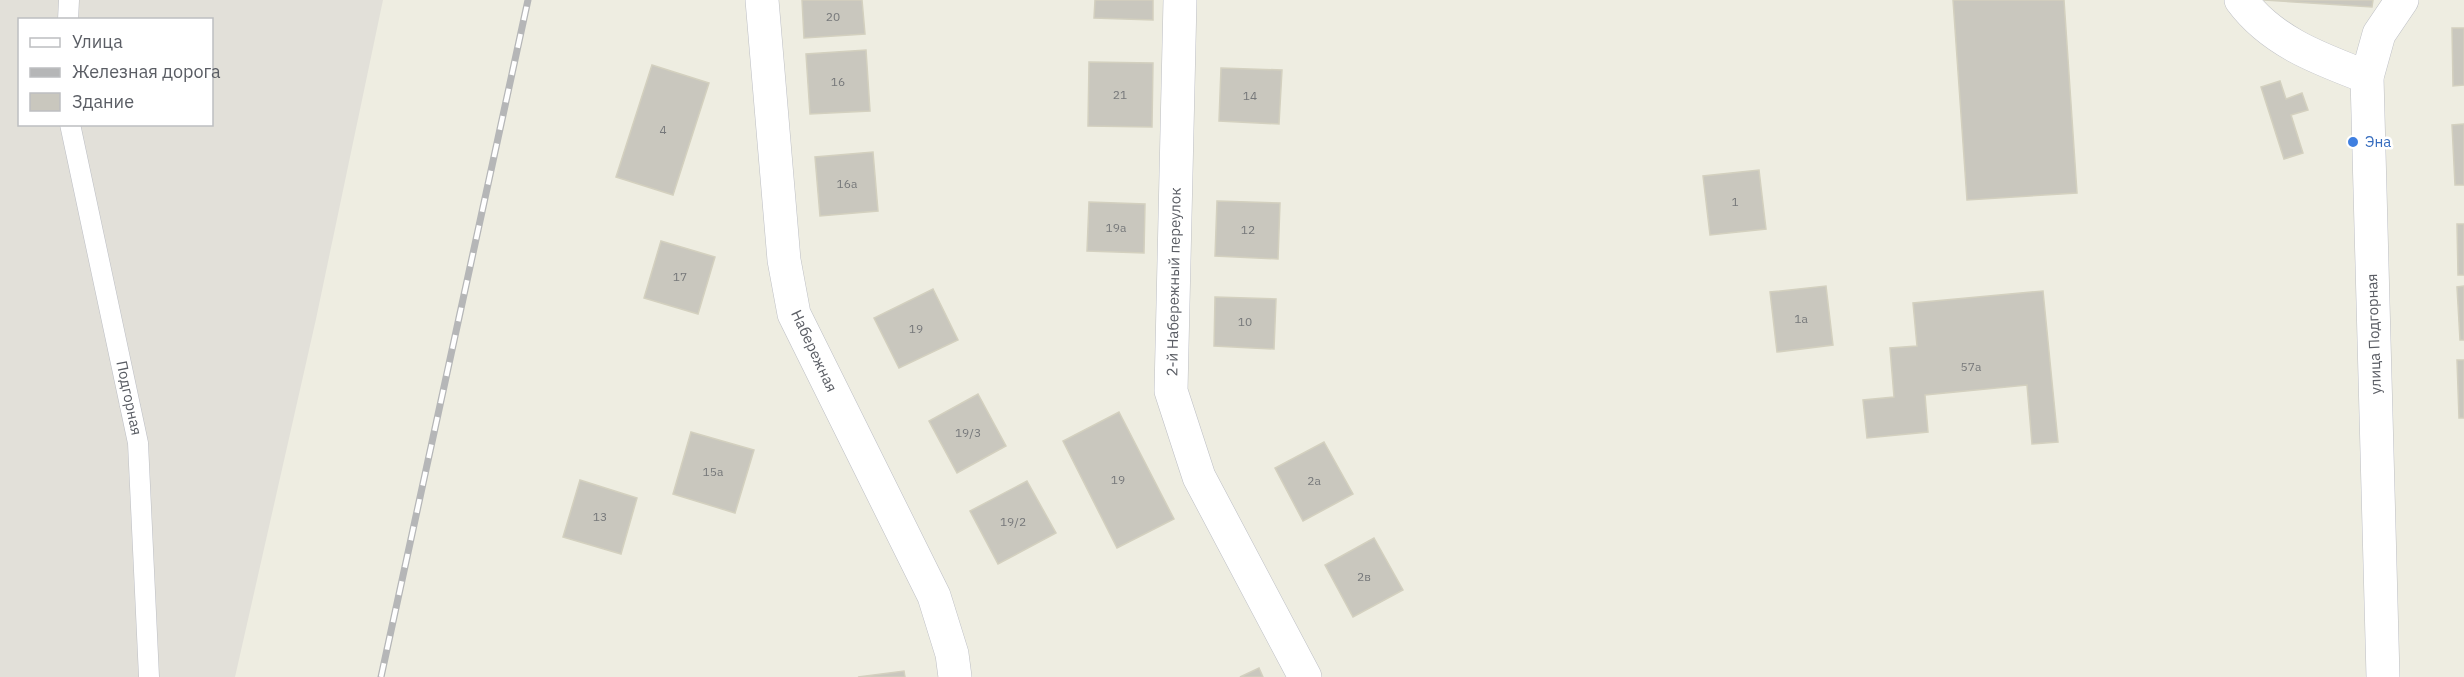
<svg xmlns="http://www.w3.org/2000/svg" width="2464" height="677" font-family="'IBM Plex Sans',sans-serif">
	<rect width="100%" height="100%" fill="#eeede1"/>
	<path fill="#e2e0d9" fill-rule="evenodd" d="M0 0H383L316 319 235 677H0ZM20 20H212V124H20Z"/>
	<g fill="#c9c7be" stroke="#d3d0bf" stroke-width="1.5">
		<path d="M802 0H862L865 34 804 38Z"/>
		<path d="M1095 0H1153V20L1094 18Z"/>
		<path d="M1953 0H2064L2077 193 1967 200Z"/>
		<path d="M2264 0H2373L2372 7Z"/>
		<path d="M2452 28H2464V85L2453 86Z"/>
		<path d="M866 50 870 111 810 114 806 54Z"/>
		<path d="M1089 62 1153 63 1152 127 1088 126Z"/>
		<path d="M652 65 709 83 673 195 616 177Z"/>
		<path d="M1221 68 1282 70 1279 124 1219 121Z"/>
		<path d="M2280 81 2286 99 2302 93 2308 110 2291 115 2303 153 2284 159 2261 87Z"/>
		<path d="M2464 124V185H2455L2452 125Z"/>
		<path d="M873 152 878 211 820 216 815 157Z"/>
		<path d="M1759 170 1766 229 1710 235 1703 176Z"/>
		<path d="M1217 201 1280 203 1278 259 1215 256Z"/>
		<path d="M1089 202 1145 204 1144 253 1087 251Z"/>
		<path d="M2457 224H2464V275H2458Z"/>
		<path d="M661 241 715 257 698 314 644 298Z"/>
		<path d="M1826 286 1833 345 1777 352 1770 292Z"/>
		<path d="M2464 286V340H2460L2457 287Z"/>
		<path d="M933 289 958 340 899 368 874 318Z"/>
		<path d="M2043 291 2058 442 2032 444 2027 385 1925 395 1928 432 1867 438 1863 400 1894 397 1890 348 1917 346 1913 303Z"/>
		<path d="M1215 297 1276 299 1274 349 1214 346Z"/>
		<path d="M2457 360H2464V418H2459Z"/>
		<path d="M978 394 1006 446 957 473 929 421Z"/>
		<path d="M1119 412 1174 519 1117 548 1063 441Z"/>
		<path d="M691 432 754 450 735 513 673 494Z"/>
		<path d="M1324 442 1353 494 1303 521 1275 468Z"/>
		<path d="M580 480 637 498 621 554 563 537Z"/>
		<path d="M1027 481 1056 533 998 564 970 511Z"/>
		<path d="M1374 538 1403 590 1353 617 1325 565Z"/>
		<path d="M1259 668 1263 677H1240Z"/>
		<path d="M904 671 905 677H858Z"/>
	</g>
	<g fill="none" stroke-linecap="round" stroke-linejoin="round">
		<g stroke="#bcbec4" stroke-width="21">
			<g id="service">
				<path d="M68 20 69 0"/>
				<path d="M70 124 138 443 149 677"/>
			</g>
		</g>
		<g stroke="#bcbec4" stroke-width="34">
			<g id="minor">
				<path d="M762 0 784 260 794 314 934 596 952 654 955 677"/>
				<path d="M1180 0 1171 391 1199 477 1305 677"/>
				<path d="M2241 0C2272 42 2320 59 2367 77"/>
			</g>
		</g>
		<g stroke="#bcbec4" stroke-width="34">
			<path id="tertiary" d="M2383 677 2367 77 2379 34 2402 0"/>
		</g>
		<use href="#service" stroke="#fff" stroke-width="20"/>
		<use href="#minor" stroke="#fff" stroke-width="33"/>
		<use href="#tertiary" stroke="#fff" stroke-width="33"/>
		<g stroke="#b5b6b7" stroke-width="7">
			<path id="rail" d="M381 677 528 0"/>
		</g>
		<use href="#rail" stroke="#fff" stroke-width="4.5" stroke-dasharray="14" stroke-linecap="butt"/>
	</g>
	<circle fill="#3f7fe0" stroke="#fff" stroke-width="2" cx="2353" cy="142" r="6"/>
	<g text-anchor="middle" stroke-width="5" stroke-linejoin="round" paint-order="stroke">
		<g font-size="12" fill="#76787a">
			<text x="833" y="21">20</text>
			<text x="838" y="86">16</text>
			<text x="1120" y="99">21</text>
			<text x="1250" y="100">14</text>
			<text x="663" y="134">4</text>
			<text x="847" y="188">16а</text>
			<text x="1735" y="206">1</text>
			<text x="1116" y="232">19а</text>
			<text x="1248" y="234">12</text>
			<text x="680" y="281">17</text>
			<text x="1801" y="323">1а</text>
			<text x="1245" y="326">10</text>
			<text x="916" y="333">19</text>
			<text x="1971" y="371">57а</text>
			<text x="968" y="437">19/3</text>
			<text x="713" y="476">15а</text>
			<text x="1118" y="484">19</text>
			<text x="1314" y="485">2а</text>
			<text x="600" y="521">13</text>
			<text x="1013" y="526">19/2</text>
			<text x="1364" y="581">2в</text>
		</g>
		<g font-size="15" fill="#366cbe" stroke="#fff" text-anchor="start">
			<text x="2365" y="147">Эна</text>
		</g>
		<g font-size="15" fill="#5a5d64" stroke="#fff">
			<text transform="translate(1174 282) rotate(-89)" y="5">2-й Набережный переулок</text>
			<text transform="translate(2374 334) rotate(-92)" y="5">улица Подгорная</text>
			<text transform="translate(814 351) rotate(65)" y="5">Набережная</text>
			<text transform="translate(129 398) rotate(78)" y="5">Подгорная</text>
		</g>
	</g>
	<rect x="18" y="18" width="195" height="108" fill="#ffffff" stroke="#bdbec1" stroke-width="1.5"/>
	<rect x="30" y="38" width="30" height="9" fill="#ffffff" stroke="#bdbec1" stroke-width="1.5"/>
	<text x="72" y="48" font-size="18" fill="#5a5d64">Улица</text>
	<rect x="30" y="68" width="30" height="9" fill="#b5b6b7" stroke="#bdbec1" stroke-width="1.5"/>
	<text x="72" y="78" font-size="18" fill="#5a5d64">Железная дорога</text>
	<rect x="30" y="93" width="30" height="18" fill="#c9c7be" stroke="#bdbec1" stroke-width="1.5"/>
	<text x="72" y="108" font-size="18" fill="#5a5d64">Здание</text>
</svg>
